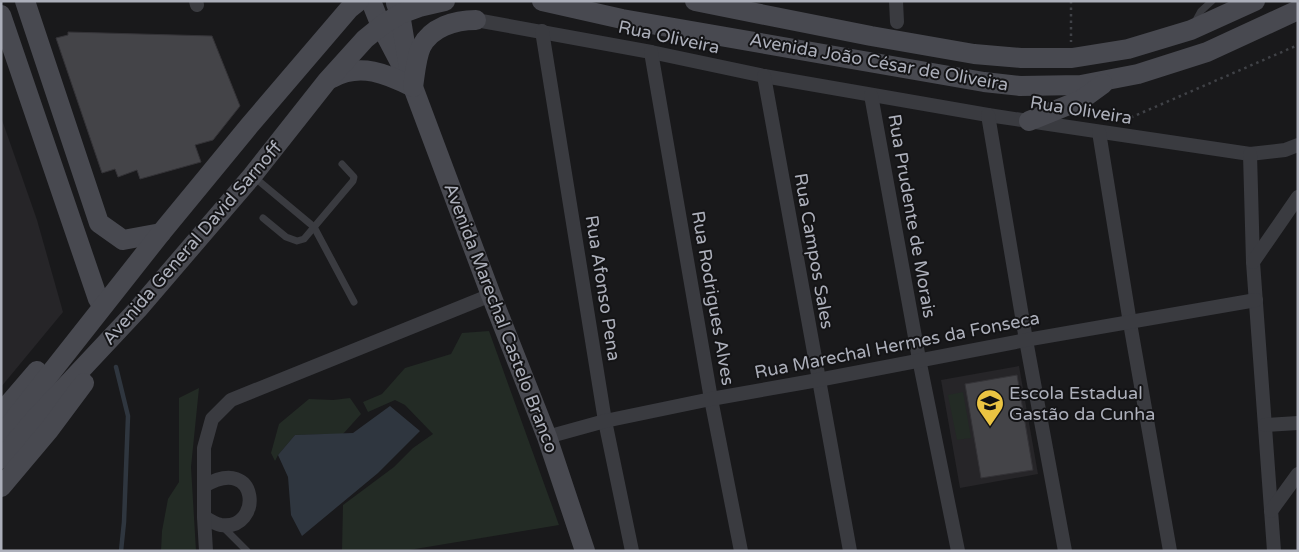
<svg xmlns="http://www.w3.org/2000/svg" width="1299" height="552" font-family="'Varela Round',sans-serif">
	<rect width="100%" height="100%" fill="#19191b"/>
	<g fill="#262528">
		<path d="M1 117 37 220 63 312 1 387Z"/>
		<path d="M1019 366 1038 474 960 488 941 380Z"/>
	</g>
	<g fill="#232b25">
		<path d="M489 331 559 525 403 551H342L343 505 394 467 413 448 433 434 405 405 395 400 368 412 363 402 382 394 405 368 451 354 462 333Z"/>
		<path d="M199 388 191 467 196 551H161L162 531 168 499 179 482V398Z"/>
		<path d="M963 392 971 438 957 440 948 395Z"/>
		<path d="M350 398 361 414 343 434 295 435 278 455 275 461 271 453 279 424 309 399 333 400Z"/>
	</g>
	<path fill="#2f363f" d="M390 406 420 431 378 473 302 536 291 515 288 477 278 455 295 435 353 433Z"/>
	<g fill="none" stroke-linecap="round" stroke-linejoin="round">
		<path stroke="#2f363f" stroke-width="4.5" d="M116 367 128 416 124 522 121 551"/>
	</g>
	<g fill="#444448" stroke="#343337">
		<path d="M68 32 212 36 240 106 213 140 195 145 201 162 140 179 137 170 118 177 115 169 102 173 56 38 68 35Z"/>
		<path d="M1017 375 1033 470 981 478 965 384Z"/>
	</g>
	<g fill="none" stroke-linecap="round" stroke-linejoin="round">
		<g stroke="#404247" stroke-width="2.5" stroke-dasharray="2.5 4" stroke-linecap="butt">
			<path d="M1071 1V42"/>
			<path d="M1125 120 1298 45"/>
		</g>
		<g stroke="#3a3b40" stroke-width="7">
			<path d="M1195 22 1201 11 1212 1"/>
			<path d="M254 177 314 227 354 302"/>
			<path d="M263 218 286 237 297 241 304 239 353 181 354 177 342 164"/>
			<path d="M222 526 247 551"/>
		</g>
		<g stroke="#3a3b40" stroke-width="14">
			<path d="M196 1 197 5"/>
			<path d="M896 1 897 22"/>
			<path d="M476 20 651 52 764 76 988 115 1250 154 1285 150 1298 145"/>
			<path d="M542 31 605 421 632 551"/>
			<path d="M651 52 711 399 741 551"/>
			<path d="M764 76 850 551"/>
			<path d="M871 95 919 359 958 551"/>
			<path d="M988 115 1026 340 1065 551"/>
			<path d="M1099 132 1130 323 1170 551"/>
			<path d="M1250 154 1253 262 1274 551"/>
			<path d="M1253 262 1298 197"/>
			<path d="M1265 425 1298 423"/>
			<path d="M547 437 605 421 711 399 818 380 1026 340 1256 300"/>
			<path d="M1271 511 1298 474"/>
			<path d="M204 517C209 520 215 524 221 525 263 531 260 453 204 486"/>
			<path d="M206 551 204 517V448L212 419 231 400 491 295"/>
		</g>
		<g stroke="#484950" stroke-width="20">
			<path d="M25 1 99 223 123 240 161 233"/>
			<path d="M371 1 381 26 413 87 491 295 547 437 585 551"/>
			<path d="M542 1 622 19 984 82 1020 86 1081 85 1138 74 1207 52 1298 10"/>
			<path d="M695 1 871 36 974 54 1021 58H1072L1128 49 1191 30 1255 1"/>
			<path d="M396 3 400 14 409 68"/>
			<path d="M1 15 98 299"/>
			<path d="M332 78C360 62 387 74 413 87"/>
			<path d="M413 87C415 75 416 58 421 47 431 27 455 20 476 20"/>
			<path d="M1029 121 1081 100 1103 84"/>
			<path d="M1 413 37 371"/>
			<path d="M1 436 161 233 249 126 349 9 359 1"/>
			<path d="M1 459 34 420 138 309 252 176 327 81 365 39 381 26 400 14 419 7 445 1"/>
			<path d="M1 487 49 430 84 383"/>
		</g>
	</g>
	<defs>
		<g id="school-pin" transform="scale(1.4375)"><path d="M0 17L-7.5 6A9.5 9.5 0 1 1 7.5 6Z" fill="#ebc442" stroke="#141416"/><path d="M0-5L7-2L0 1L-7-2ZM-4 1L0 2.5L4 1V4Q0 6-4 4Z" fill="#111"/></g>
	</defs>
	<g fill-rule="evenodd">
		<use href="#school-pin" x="990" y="403"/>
	</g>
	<g text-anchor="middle" stroke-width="4" stroke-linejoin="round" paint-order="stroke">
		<g font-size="18" fill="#acafba" stroke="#141416">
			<text transform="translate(669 37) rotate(12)" y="6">Rua Oliveira</text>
			<text transform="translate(879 62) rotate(10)" y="6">Avenida João César de Oliveira</text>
			<text transform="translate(1081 110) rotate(9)" y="6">Rua Oliveira</text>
			<text transform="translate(912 216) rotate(80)" y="6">Rua Prudente de Morais</text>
			<text transform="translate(192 243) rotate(-49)" y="6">Avenida General David Sarnoff</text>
			<text transform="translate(814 251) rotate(80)" y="6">Rua Campos Sales</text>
			<text transform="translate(603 288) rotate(81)" y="6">Rua Afonso Pena</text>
			<text transform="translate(713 298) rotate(80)" y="6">Rua Rodrigues Alves</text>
			<text transform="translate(501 318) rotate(69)" y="6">Avenida Marechal Castelo Branco</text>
			<text transform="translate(897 345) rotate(-11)" y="6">Rua Marechal Hermes da Fonseca</text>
		</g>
		<g font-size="18" fill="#acafba" stroke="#141416" text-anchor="start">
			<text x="1009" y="399">Escola Estadual<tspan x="1009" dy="21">Gastão da Cunha</tspan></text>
		</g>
	</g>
	<rect width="1299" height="552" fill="none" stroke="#acafba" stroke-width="5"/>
</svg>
